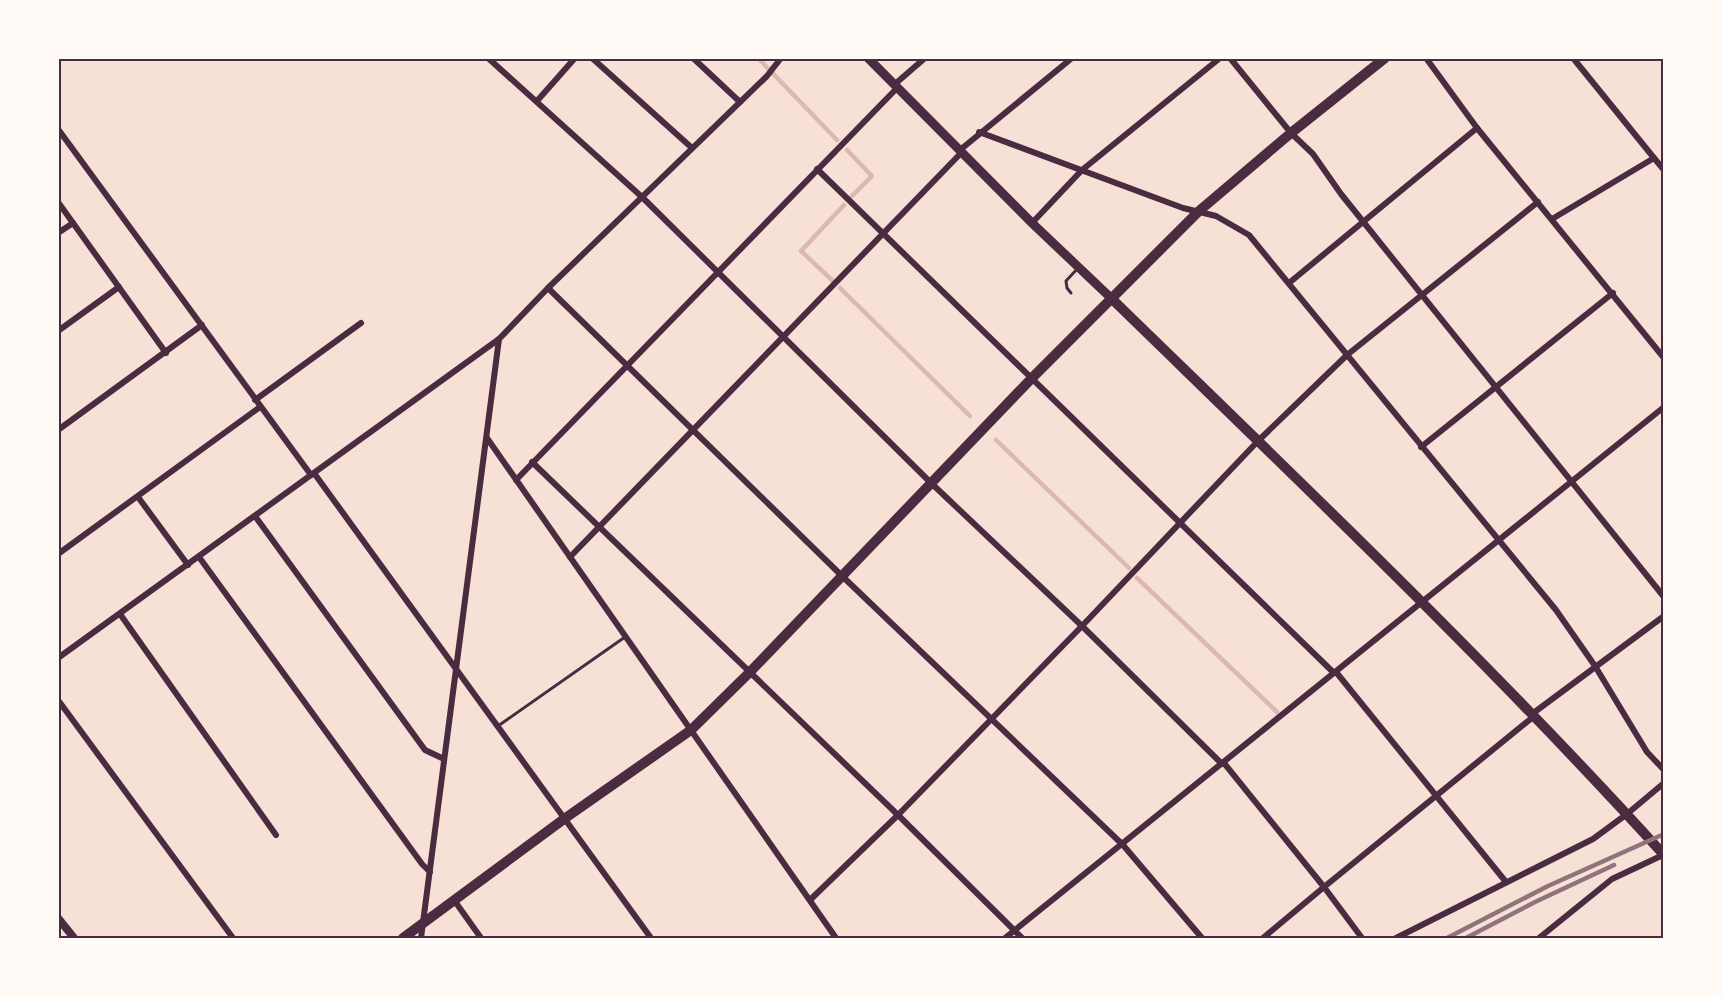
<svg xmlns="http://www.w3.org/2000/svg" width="1722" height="997" font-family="'Exo 2',sans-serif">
	<rect width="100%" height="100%" fill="#f7e1d7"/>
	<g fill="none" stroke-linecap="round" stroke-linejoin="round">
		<g stroke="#dcb8b0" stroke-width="4.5">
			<path d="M758 58 837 140"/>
			<path d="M847 150 872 176 852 196"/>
			<path d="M832 280 801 251 844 205"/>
			<path d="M840 288 970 416"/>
			<path d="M996 440 1129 568"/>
			<path d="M1137 578 1277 712"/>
		</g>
		<g stroke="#4a2c40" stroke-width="3">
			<path d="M1071 293 1067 288 1066 281 1078 268"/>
			<path d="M498 726 625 637"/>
		</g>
		<g stroke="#4a2c40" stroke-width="6">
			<path d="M488 58 642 197 930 482 1082 626 1222 764"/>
			<path d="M592 58 692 148"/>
			<path d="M693 58 740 102"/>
			<path d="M1230 58 1291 133 1313 154 1341 194 1664 597"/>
			<path d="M1426 58 1477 128 1664 358"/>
			<path d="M895 84 925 58"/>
			<path d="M537 101 575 58"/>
			<path d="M58 129 311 475"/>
			<path d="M979 132 1183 208 1216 216 1249 235 1556 610 1595 666 1647 752 1664 770"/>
			<path d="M960 150 1072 58"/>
			<path d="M1654 158 1664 170"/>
			<path d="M817 169 1334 673"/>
			<path d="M58 202 166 353"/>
			<path d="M1552 219 1654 158 1573 58"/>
			<path d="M1032 223 1082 170 1220 58"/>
			<path d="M58 233 73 223"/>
			<path d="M1289 283 1477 128"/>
			<path d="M548 288 841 575 1123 845 1202 938"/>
			<path d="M58 331 119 287"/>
			<path d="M255 400 361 323"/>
			<path d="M58 430 202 325"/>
			<path d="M487 438 836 938"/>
			<path d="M1421 447 1613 293"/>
			<path d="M532 462 898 815 1022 938"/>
			<path d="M314 473 651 938"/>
			<path d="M516 480 898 87"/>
			<path d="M138 497 188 565"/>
			<path d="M255 516 425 750 444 759"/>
			<path d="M58 554 260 407"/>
			<path d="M199 557 422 864 430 872"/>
			<path d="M570 557 962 152"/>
			<path d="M120 614 276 835"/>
			<path d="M58 658 499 339 548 288 767 76 781 58"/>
			<path d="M1336 672 1506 882"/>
			<path d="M58 700 233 938"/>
			<path d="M1532 714 1664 616"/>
			<path d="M1224 763 1324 887 1362 938"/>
			<path d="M454 900 481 938"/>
			<path d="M810 900 898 815 1082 626 1258 441 1347 355 1538 202"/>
			<path d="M421 938 499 339"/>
			<path d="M1005 938 1664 407"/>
			<path d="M1263 938 1324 887 1533 717"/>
			<path d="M1396 938 1593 839 1627 814 1664 783"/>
			<path d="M1539 938 1612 879 1663 855"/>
		</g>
		<path stroke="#4a2c40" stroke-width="8" d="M58 918 74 938"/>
		<path stroke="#4a2c40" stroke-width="9" d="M868 58 1032 223 1112 299"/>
		<path stroke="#4a2c40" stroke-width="10" d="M1112 299C1299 481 1489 662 1664 855"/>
		<path stroke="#4a2c40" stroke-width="10" d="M403 938 564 819 691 730 749 673 1031 379 1199 211 1291 133 1385 58"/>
		<g stroke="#8f747c" stroke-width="4.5">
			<path d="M1447 938 1548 886 1664 834"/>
			<path d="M1466 938 1535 902 1614 865"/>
		</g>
	</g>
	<rect width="1722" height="997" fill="none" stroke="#fffaf5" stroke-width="120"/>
	<rect x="60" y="60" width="1602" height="877" fill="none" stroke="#4a2c40" stroke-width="2"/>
</svg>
